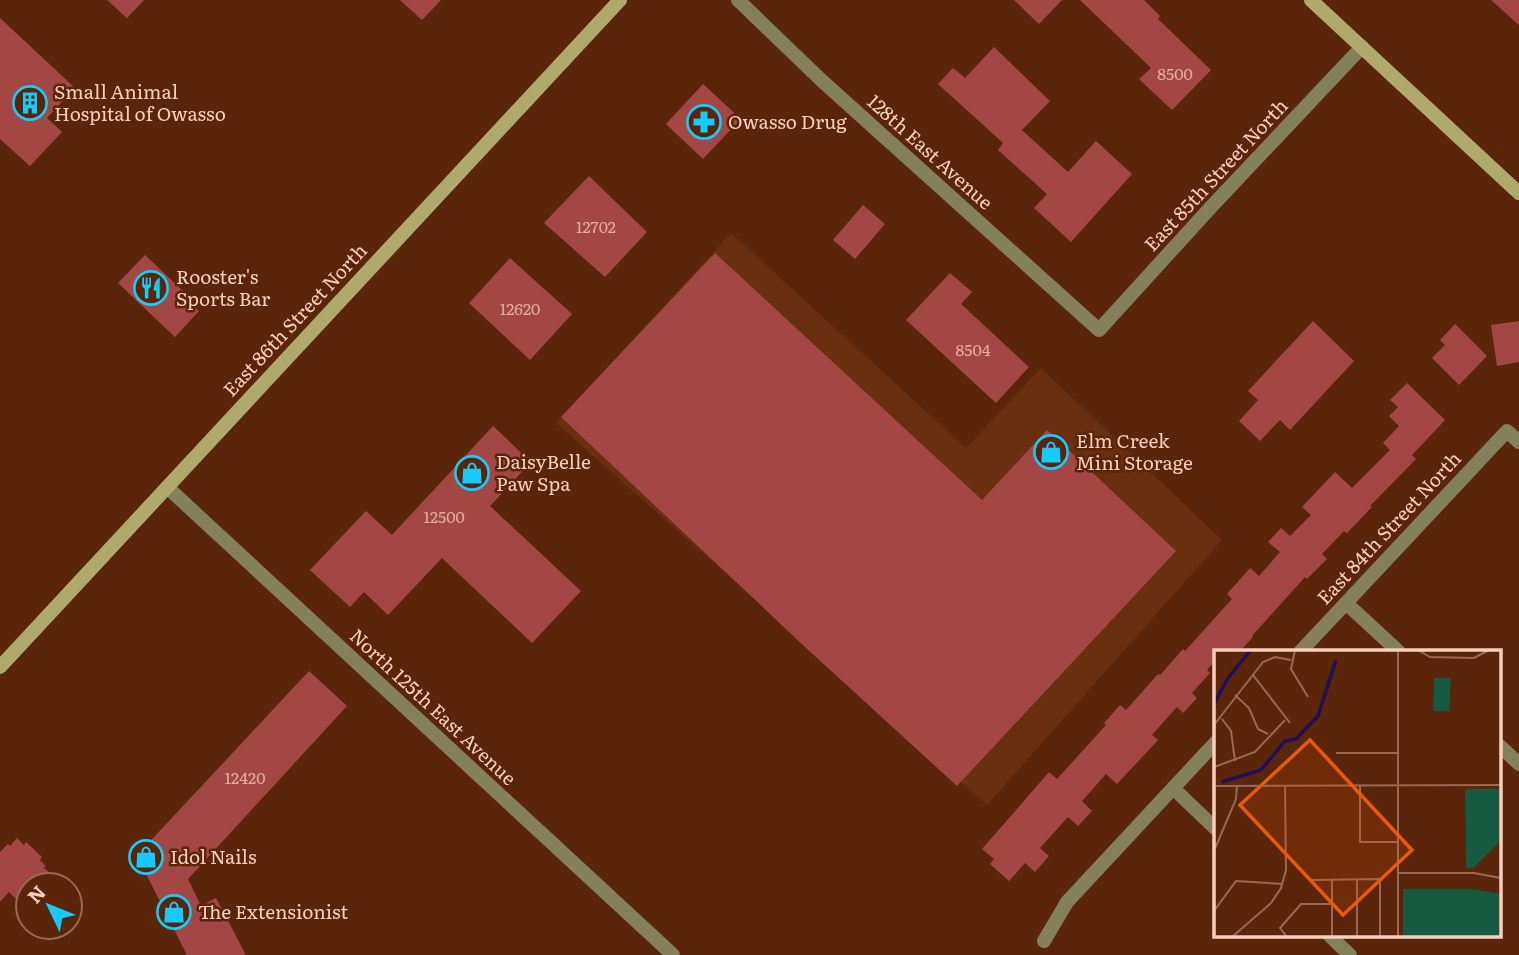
<svg xmlns="http://www.w3.org/2000/svg" width="1519" height="955" font-family="Literata,serif">
	<rect width="100%" height="100%" fill="#5b2509"/>
	<path fill="#6a2f0f" d="M731 233 966 448 1041 368 1222 540 987 805 556 423Z"/>
	<g fill="#a34744">
		<path d="M107 0H144L127 18Z"/>
		<path d="M400 0H441L422 20Z"/>
		<path d="M1014 0H1062L1039 24Z"/>
		<path d="M1080 0H1144L1160 16 1158 19 1211 70 1172 110 1139 79 1151 68Z"/>
		<path d="M1491 0H1519V25Z"/>
		<path d="M0 18 75 88 47 118 62 132 30 166 0 139Z"/>
		<path d="M994 47 1050 101 1022 130 1068 172 1096 141 1132 174 1071 242 1034 208 1047 194 998 150 1003 143 938 84 953 68 965 78Z"/>
		<path d="M703 84 741 119 703 159 666 124Z"/>
		<path d="M589 176 647 232 605 277 544 223Z"/>
		<path d="M863 205 885 224 855 259 833 240Z"/>
		<path d="M715 253 982 500 1047 430 1176 551 957 786 805 647 561 417Z"/>
		<path d="M145 255 185 293 182 295 199 311 175 337 118 283Z"/>
		<path d="M510 258 572 314 530 360 469 303Z"/>
		<path d="M950 273 972 292 961 304 1029 367 996 403 906 320Z"/>
		<path d="M1313 321 1354 361 1290 430 1280 420 1260 441 1239 421 1258 400 1248 391Z"/>
		<path d="M1519 321V362L1497 366 1491 325Z"/>
		<path d="M1455 324 1487 356 1459 385 1432 358 1445 345 1440 340Z"/>
		<path d="M1407 383 1445 420 1412 455 1416 459 1370 506 1372 507 1347 533 1344 531 1322 554 1327 559 1307 579 1305 577 1252 636 1253 637 1239 652H1216V660L1207 670 1210 673 1192 693 1197 698 1183 713 1177 707 1152 735 1158 740 1117 784 1106 774 1082 801 1092 811 1078 826 1068 817 1040 848 1049 856 1035 872 1025 863 1009 881 990 864 994 859 982 849 1049 772 1057 779 1106 725 1104 723 1120 705 1126 710 1158 674 1160 675 1183 649 1185 651 1232 599 1227 594 1250 568 1259 576 1280 552 1268 542 1281 528 1290 536 1311 515 1302 507 1335 472 1352 488 1390 450 1383 443 1399 426 1389 416 1398 407 1390 400Z"/>
		<path d="M493 426 531 462 490 506 581 591 532 643 442 558 388 615 364 592 350 607 310 570 366 511 392 535Z"/>
		<path d="M309 671 347 706 188 879 201 906 216 898 246 955H187L139 860 142 850Z"/>
		<path d="M17 838 24 845 26 842 42 857 40 860 46 866 44 868 51 874 39 885H28V901L20 894 16 899 9 892 0 902V852L8 844 10 846Z"/>
	</g>
	<g fill="none" stroke-linecap="round" stroke-linejoin="round">
		<g stroke="#84815a" stroke-width="14">
			<path d="M738 0 820 79 1099 330 1211 207 1362 47"/>
			<path d="M167 487 673 955"/>
			<path d="M1346 603 1399 652"/>
			<path d="M1300 652 1507 431 1519 442"/>
			<path d="M1500 746 1519 764"/>
			<path d="M1173 788 1216 829"/>
			<path d="M1330 936 1350 955"/>
			<path d="M1044 941 1067 902 1216 742"/>
		</g>
		<g stroke="#afaa6b" stroke-width="14">
			<path d="M1311 0 1519 193"/>
			<path d="M0 667 620 0"/>
		</g>
	</g>
	<defs>
		<g id="building-ring" transform="scale(1.75)"><circle r="9.5" fill="#5b2509" stroke="#16cafb" stroke-width="1.5"/><path d="M-4-6H4V6H1V3H-1V6H-4ZM-2.5-4.3h1.7v1.8h-1.7ZM.8-4.3h1.7v1.8H.8ZM-2.5-1h1.7V.8h-1.7ZM.8-1h1.7V.8H.8Z" fill="#16cafb"/></g>
		<g id="pharmacy-ring" transform="scale(1.75)"><circle r="9.5" fill="#5b2509" stroke="#16cafb" stroke-width="1.5"/><path d="M-2-6h4v4h4v4h-4v4h-4v-4h-4v-4h4Z" fill="#16cafb"/></g>
		<g id="restaurant-ring" transform="scale(1.75)"><circle r="9.5" fill="#5b2509" stroke="#16cafb" stroke-width="1.5"/><path d="M-5-6h1v4h1v-4h1v4h1v-4h1v5L-1.5 .5V6h-2V.5L-5-1ZM5-6V6H3V1.5H1.5Q1.5-4 5-6Z" fill="#16cafb"/></g>
		<g id="shop-ring" transform="scale(1.75)"><circle r="9.5" fill="#5b2509" stroke="#16cafb" stroke-width="1.5"/><path d="M-5-2.5h2.3a2.7 3.5 0 0 1 5.4 0H5L5.5 6h-11ZM-1.5-2.5h3a1.5 2.3 0 0 0-3 0Z" fill="#16cafb"/></g>
	</defs>
	<g fill-rule="evenodd">
		<use href="#building-ring" x="30" y="103"/>
		<use href="#pharmacy-ring" x="704" y="122"/>
		<use href="#restaurant-ring" x="151" y="288"/>
		<use href="#shop-ring" x="1051" y="452"/>
		<use href="#shop-ring" x="472" y="473"/>
		<use href="#shop-ring" x="146" y="857"/>
		<use href="#shop-ring" x="174" y="912"/>
	</g>
	<g text-anchor="middle" stroke-width="5" stroke-linejoin="round" paint-order="stroke">
		<g font-size="16" fill="#e4ac9e">
			<text x="1175" y="80">8500</text>
			<text x="596" y="233">12702</text>
			<text x="520" y="315">12620</text>
			<text x="973" y="356">8504</text>
			<text x="444" y="523">12500</text>
			<text x="245" y="784">12420</text>
		</g>
		<g font-size="19" fill="#f9cebc" stroke="#5b2509" text-anchor="start">
			<text x="54" y="99">Small Animal<tspan x="54" dy="22">Hospital of Owasso</tspan></text>
			<text x="728" y="129">Owasso Drug</text>
			<text x="176" y="284">Rooster's<tspan x="176" dy="22">Sports Bar</tspan></text>
			<text x="1076" y="448">Elm Creek<tspan x="1076" dy="22">Mini Storage</tspan></text>
			<text x="496" y="469">DaisyBelle<tspan x="496" dy="22">Paw Spa</tspan></text>
			<text x="170" y="864">Idol Nails</text>
			<text x="198" y="919">The Extensionist</text>
		</g>
		<g font-size="19" fill="#f9cebc" stroke="#5b2509">
			<text transform="translate(930 152) rotate(42)" y="7">128th East Avenue</text>
			<text transform="translate(1216 175) rotate(-47)" y="7">East 85th Street North</text>
			<text transform="translate(295 320) rotate(-47)" y="7">East 86th Street North</text>
			<text transform="translate(1389 528) rotate(-47)" y="7">East 84th Street North</text>
			<text transform="translate(433 707) rotate(43)" y="7">North 125th East Avenue</text>
		</g>
	</g>
	<g transform="translate(1214 650)">
		<rect width="287" height="287" fill="#5b2509"/>
		<path d="M220 28H237L235 61H219ZM254 139H287V191L259 218H252L251 141ZM189 239H260L287 244V287H189Z" fill="#165a41"/>
		<path fill="none" stroke="#210f5a" stroke-width="3.5" d="M0 54 14 28 37 0M8 132 47 120 71 91 82 89 104 66 122 10"/>
		<path fill="none" stroke="#9a6951" stroke-width="2" d="M81 0 77 19 94 47M184 0V287M204 0 216 7 260 8 275 0M39 25 76 73M21 45 35 58 44 79 54 84M8 69 17 81 21 111M0 75 49 12 61 7 77 10M122 103H184M0 117 41 102 71 70M146 135V192H184M0 136 287 135M0 201 22 149 23 135M184 223H260L287 228M143 229V287M98 230 166 229V287M0 261 22 231 69 234M18 287 57 253 67 238 72 220 71 135M73 287 66 278 87 254H118M118 287V229"/>
		<path fill="#e8590c" fill-opacity="0.15" stroke="#e8590c" stroke-width="3.5" d="M96 90 198 200 129 265 26 155Z"/>
		<rect width="287" height="287" fill="none" stroke="#f9cebc" stroke-width="3.5"/>
	</g>
	<g transform="translate(49 906) rotate(313)"><circle r="33" fill="#5b2509" stroke="#9a6951" stroke-width="2"/>
	<path d="M0-5L12 26L0 18L-12 26Z" fill="#16cafb"/>
	<text y="-10" font-size="19" font-weight="bold" text-anchor="middle" fill="#f9cebc">N</text>
	</g>
</svg>
